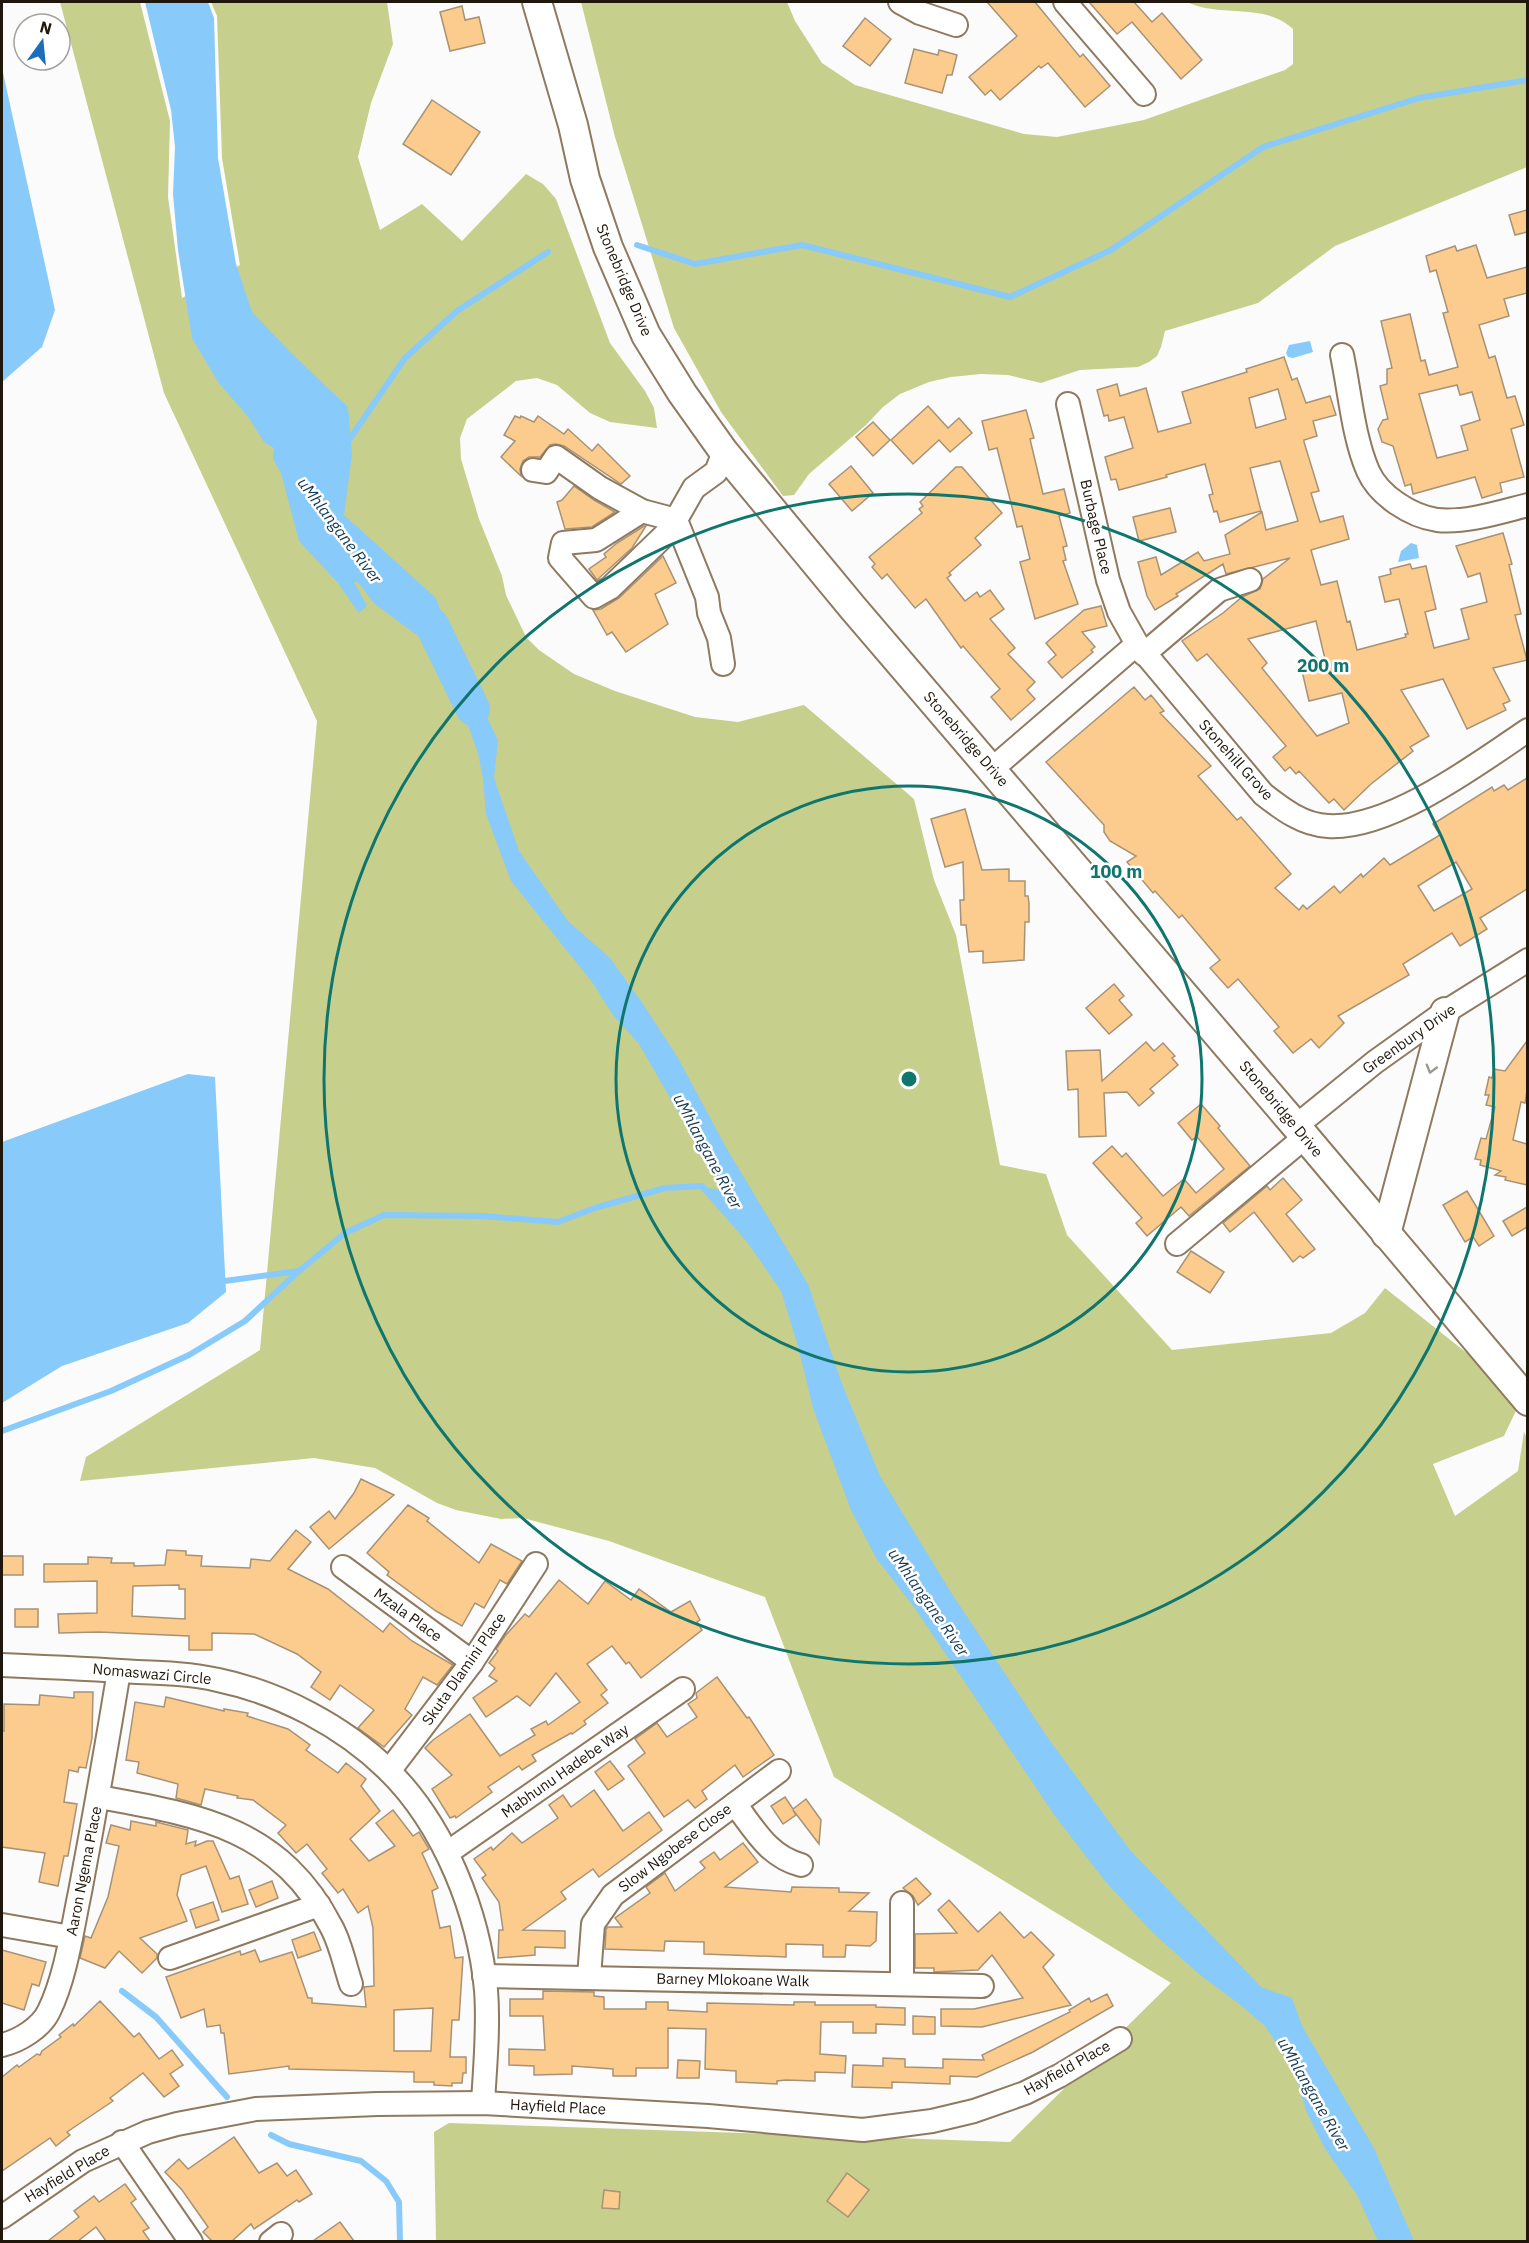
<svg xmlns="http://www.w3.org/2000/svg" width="1529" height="2243" font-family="'IBM Plex Sans',sans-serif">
	<rect width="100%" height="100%" fill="#fbfbfb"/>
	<g fill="#c7cf8c">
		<path d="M60 2H140L170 121 168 197 182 298 240 265 222 158 217 16 211 2H387L393 44 371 103 358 157 380 230 422 204 462 241 526 174 543 184 556 199 610 343 645 391 654 408 657 428 610 422 590 413 557 385 537 378 516 381 467 419 460 438 461 459 479 519 502 576 506 595 526 637 539 650 574 674 615 691 695 717 738 722 804 705 914 799 934 880 956 935 1000 1165 1046 1174 1067 1235 1172 1350 1331 1333 1365 1313 1385 1288 1473 1358 1521 1400 1504 1436 1433 1464 1455 1516 1518 1471 1524 1432 1527 1438V2241H436L434 2132 449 2123 1010 2142 1171 1983 834 1777 765 1597 609 1541 523 1518 501 1519 456 1510 437 1503 375 1468 314 1458 80 1481 86 1457 260 1350 317 721 164 393Z"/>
		<path d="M581 2H787L795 21 822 63 855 85 1024 134 1057 137 1144 120 1285 70 1293 64V29C1265 2 1219 18 1187 2H1527V167L1335 246 1258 303 1165 331 1161 347 1157 356 1149 362 1138 367 1080 370 1041 383 1008 375 981 374 951 377 929 382 900 394 883 407 866 425 809 474 794 495 783 496 721 412 674 328 615 137Z"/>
	</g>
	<g fill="#88cafa">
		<path d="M145 2H208L214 18 218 158 236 264 252 312 290 352 348 407 352 455 344 515 436 598 457 656 498 740 494 778 519 851 568 921 610 958 643 1004 678 1058 727 1149 808 1284 842 1384 880 1476 952 1594 1048 1738 1130 1850 1261 1987 1292 1998 1303 2028 1374 2148 1414 2241H1378L1357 2195 1324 2147 1307 2113 1297 2081 1282 2052 1265 2026 1238 2003 1200 1975 1152 1932 1105 1881 1055 1816 914 1607 876 1558 851 1510 813 1408 798 1346 781 1291 747 1242 699 1187 723 1190 639 1044 613 1015 592 982 511 881 486 814 483 779 478 753 465 717 452 663 433 633 406 602 374 583 354 582 367 606 359 613 338 583 299 541 281 473 273 459 274 448 264 442 249 418 218 382 192 338 178 250 173 194 175 147 171 110Z"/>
		<path d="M2 68 55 310 42 347 2 382Z"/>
		<path d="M1310 341 1313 352 1293 358 1288 357 1286 353 1289 345Z"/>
		<path d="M1411 543 1417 545 1419 558 1398 562 1401 551Z"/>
		<path d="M188 1074 215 1077 226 1292 188 1323 62 1366 2 1403V1142Z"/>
	</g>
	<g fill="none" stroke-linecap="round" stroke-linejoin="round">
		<g stroke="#88cafa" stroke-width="6">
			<path d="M637 245 695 264 802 245 1010 297 1111 250 1263 147 1419 98 1528 80"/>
			<path d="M347 443 405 358 457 311 548 252"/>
			<path d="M225 1281 299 1271 345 1233 384 1215 483 1216 558 1222 595 1208 665 1188 702 1186 708 1192"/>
			<path d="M2 1431 111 1391 189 1355 245 1321 299 1271"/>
			<path d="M122 1991 156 2017 227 2097"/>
			<path d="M271 2135 289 2144 361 2161 386 2181 399 2202 400 2242"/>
		</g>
		<path stroke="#88cafa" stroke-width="34" d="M357 553 386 591 432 625 473 709"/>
	</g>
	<g fill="#fbcc8d" stroke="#a89276" stroke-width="1.5" fill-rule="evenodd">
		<path d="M987 2H1035L1080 57 1083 54 1110 86 1085 107 1048 63 1041 68 1039 66 1000 100 991 90 985 95 969 77 1017 36Z"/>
		<path d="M1089 2H1134L1152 22 1162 13 1202 60 1181 79 1132 22 1117 34Z"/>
		<path d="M462 6 465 20 479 17 485 43 450 51 440 12Z"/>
		<path d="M865 18 891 39 870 66 843 46Z"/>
		<path d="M914 49 938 55 939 50 957 55 952 75H947L942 93 905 83Z"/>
		<path d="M432 100 480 132 451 175 403 144Z"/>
		<path d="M1527 210V232L1515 235 1509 215Z"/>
		<path d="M1476 245 1487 278 1527 267V293L1504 299 1509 316 1479 325 1489 358 1495 356 1507 398 1515 396 1524 425 1511 429 1524 477 1500 483 1502 492 1482 498 1475 477 1413 494 1411 484 1405 486 1393 446 1382 442 1378 429 1383 420 1388 419 1380 386 1387 384V369L1392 368 1381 321 1410 314 1421 361 1425 360 1429 375 1458 367 1443 313 1448 312 1436 270 1430 272 1426 256 1455 246 1457 251ZM1457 385 1460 395 1472 392 1480 420 1461 426 1468 450 1437 458 1419 394Z"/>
		<path d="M1284 357 1292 380 1297 378 1306 403 1330 396 1336 415 1313 421 1317 436 1304 440V442L1319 491 1311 493 1320 522 1343 516 1349 539 1311 550 1321 585 1337 581 1347 622 1350 621 1357 650 1406 637 1405 634H1408L1399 599 1385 602 1379 577 1391 574 1390 569 1410 564 1412 569 1426 566 1436 609 1425 612 1434 648 1469 639 1461 609 1487 602 1480 573 1468 577 1456 546 1503 533 1512 564 1509 565 1521 614 1515 615 1527 660 1493 668 1510 701 1503 704 1506 710 1467 729 1443 679 1401 690 1429 736 1410 747 1413 751 1371 784 1344 810 1334 799 1329 803 1299 771 1296 774 1290 767 1285 771 1273 757 1286 746 1207 654 1197 661 1182 641 1223 613 1242 597 1260 589 1263 579 1290 558 1226 574 1223 564 1176 594 1178 596 1155 610 1147 596 1138 562 1156 557 1161 575 1198 552 1204 561 1230 554 1225 535 1262 512 1266 530 1298 521 1280 461 1250 468 1261 511 1220 522 1217 511 1214 512 1209 495 1213 494 1205 464 1166 475 1167 477 1119 490 1116 479 1111 480 1105 457 1133 448 1124 417 1109 421 1108 415 1104 416 1097 390 1117 384 1120 396 1146 388 1158 432 1191 423 1182 392 1247 372 1246 369ZM1278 389 1286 419 1256 428 1249 398ZM1316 621 1325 659 1320 660 1322 666 1302 671 1309 701 1342 693 1349 723 1317 736 1262 668 1267 663 1248 639Z"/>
		<path d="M928 406 948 428 959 418 972 433 950 452 939 440 913 464 891 440Z"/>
		<path d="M1026 410 1034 438 1030 439 1043 494 1064 489 1070 513 1059 516 1067 546 1063 547 1066 560 1063 561 1078 604 1035 619 1020 562 1030 559 1022 526 1017 527 997 448 989 450 982 421Z"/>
		<path d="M515 416 520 418 521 416 534 422 538 416 564 434 568 429 592 451 598 444 630 476 621 484 564 446 556 444 550 445 540 457H529L523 461 520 469 521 476 501 457 515 441 504 435Z"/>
		<path d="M873 422 890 440 873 456 856 437Z"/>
		<path d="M851 466 873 493 852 511 829 484Z"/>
		<path d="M956 467H962L1002 513 975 538 981 545 949 573 951 575 947 578 965 601 977 592 980 597 990 590 1004 609 990 619 1015 648 1008 654 1035 682 1027 690 1035 699 1011 720 991 697 1000 689 963 646 961 648 926 599 915 608 887 574 882 579 872 567 875 564 869 557 922 513 919 509 923 506 920 502Z"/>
		<path d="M574 486 594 500 615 512 592 527 565 529 557 502 562 500Z"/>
		<path d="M1170 508 1176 532 1139 541 1133 517Z"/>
		<path d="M644 526H646L632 548 597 580 589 569 606 557 604 554 617 543Z"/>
		<path d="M663 556 676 583 655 594 668 624 626 652 612 632 607 635 593 610 601 609 619 598Z"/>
		<path d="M1101 606 1107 626 1082 632 1095 647 1091 650 1093 652 1062 678 1048 662 1056 655 1046 643 1084 610Z"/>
		<path d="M1134 687 1145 700 1151 695 1164 711 1160 713 1211 766 1198 776 1237 820 1241 817 1291 874 1275 888 1299 910 1303 905 1307 909 1334 886 1340 893 1361 874 1363 877 1384 858 1390 865 1440 835 1433 824 1492 787 1494 791 1504 785 1508 790 1527 778V889L1480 918 1487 929 1460 946 1452 933 1403 964 1409 975 1338 1016 1344 1023 1319 1048 1311 1039 1293 1053 1274 1031 1279 1027 1238 979 1228 988 1210 968 1220 960 1182 915 1179 918 1155 891 1153 893 1127 862 1136 856 1110 841 1104 832V825L1046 762ZM1456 862 1472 889 1434 911 1418 886Z"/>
		<path d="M965 809 982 870 1009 869V881H1025V896H1028L1029 903V922H1025L1024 960 983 963V951L969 952 966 925H961L960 900H964L963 862 945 867 931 819Z"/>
		<path d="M1114 984 1124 996 1119 1000 1132 1015 1109 1034 1086 1008Z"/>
		<path d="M1527 1041V1091L1525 1103 1521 1102 1513 1140 1527 1144V1185L1505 1180 1506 1177 1495 1175 1501 1171 1480 1165 1481 1160 1475 1159 1481 1138 1486 1139 1495 1107 1486 1105 1489 1095H1485L1489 1077 1492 1078 1494 1069 1505 1071Z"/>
		<path d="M1146 1042 1154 1051 1163 1043 1175 1056 1172 1058 1178 1065 1150 1089 1154 1093 1139 1106 1127 1092 1104 1093 1106 1136 1079 1137 1078 1089 1068 1090 1066 1051 1100 1050 1102 1081Z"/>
		<path d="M1201 1104 1220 1126 1218 1128 1250 1166 1189 1216 1181 1207 1147 1236 1136 1223 1142 1218 1093 1163 1112 1146 1122 1157 1126 1153 1163 1196 1184 1179 1196 1193 1224 1169 1197 1137 1192 1140 1178 1123Z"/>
		<path d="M1283 1178 1302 1200 1286 1214 1315 1249 1303 1258 1300 1256 1293 1262 1254 1212 1230 1232 1223 1223 1267 1186 1270 1190Z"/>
		<path d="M1467 1191 1494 1236 1479 1246 1473 1237 1465 1242 1443 1205Z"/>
		<path d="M1527 1207V1227L1512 1236 1503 1221Z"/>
		<path d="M1191 1251 1224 1272 1210 1293 1177 1272Z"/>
		<path d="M361 1479 394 1495 329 1549 310 1527 329 1511 335 1519 354 1493Z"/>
		<path d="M408 1505 429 1518 427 1521 479 1563 491 1544 522 1561 507 1584 500 1580 484 1608 475 1603 462 1626 436 1611 387 1575 389 1572 367 1553Z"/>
		<path d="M296 1530 311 1542 288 1569 328 1589 383 1632 390 1623 412 1641 453 1665 437 1685 423 1677 405 1709 412 1715 384 1747 358 1728 374 1710 340 1685 330 1700 311 1687 321 1672 297 1654 254 1634 212 1633V1650H189V1636L99 1632 59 1633 58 1614 97 1613V1581L44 1582V1564H88V1557L112 1558 111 1563H134V1566L165 1565 167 1550 186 1551V1555L202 1556 201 1566 250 1568 251 1559 270 1561ZM179 1585V1589H185V1619L132 1616 133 1586Z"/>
		<rect x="2" y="1556" width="21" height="19"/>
		<path d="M559 1580 588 1604 605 1581 631 1600 639 1589 671 1612 690 1601 700 1620 697 1622 702 1630 641 1678 629 1662 626 1664 612 1646 587 1664 607 1690 601 1695 608 1703 584 1721 586 1724 572 1734 571 1733 532 1755 536 1761 522 1770 519 1766 488 1787 492 1792 456 1818 455 1816 450 1818 432 1789 452 1775 425 1748 433 1740 470 1714 500 1756 535 1735 531 1729 546 1721 548 1725 580 1702 556 1673 530 1706 517 1696 486 1717 473 1698 497 1681 489 1676 495 1668 489 1663 498 1651 496 1649 505 1636 525 1614 529 1617Z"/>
		<rect x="15" y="1609" width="23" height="18"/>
		<path d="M717 1677 747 1718 749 1717 774 1755 743 1777 735 1765 702 1791 707 1799 695 1808 688 1800 664 1817 628 1766 645 1753 635 1739 657 1723 667 1737 697 1717 688 1704 697 1698 696 1693Z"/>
		<path d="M74 1692H93L92 1738 86 1768 79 1767 78 1772 69 1770 64 1802 77 1804 68 1856H64L58 1886 39 1882 45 1853 2 1847V1730L4 1731V1704L39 1705 40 1695 74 1698Z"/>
		<path d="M166 1697 224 1711V1709L248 1713 247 1716 288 1729 310 1745 306 1750 338 1773 346 1763 366 1779 361 1786 380 1811 350 1839 369 1861 395 1846 376 1823 393 1810 413 1836 419 1832 429 1849 422 1853 438 1888 432 1891 440 1928 450 1926 455 1958 463 1957 459 2020H452L450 2057H466V2073H463L462 2083H452V2086L434 2085V2082H414V2072L289 2069V2066L229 2074 224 2033H221L220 2025 207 2027 204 2009 181 2018 166 1977 240 1951 241 1955 255 1950 260 1962 292 1952 308 1998H312V2003L366 2007 364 1987 374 1986 373 1928 368 1906 358 1913 343 1889 338 1893 322 1873 327 1869 307 1844 296 1853 278 1833 286 1825 253 1800 237 1798 238 1796 205 1789 201 1805 176 1798 178 1784 137 1773 139 1762 126 1760 135 1702 164 1707ZM433 2008 431 2051H394V2010Z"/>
		<path d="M610 1761 624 1779 608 1790 595 1772Z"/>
		<path d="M594 1790 623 1831 649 1812 662 1830 599 1877 593 1869 561 1892 566 1899 523 1930 565 1931V1948L535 1947V1955L498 1958 499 1930H503L499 1902 482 1878 486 1875 474 1859 491 1847 493 1850 512 1833 522 1843 558 1818 549 1805 563 1795 571 1807Z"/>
		<path d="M785 1797 793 1809 806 1799 821 1820 819 1844 793 1810 796 1815 783 1824 771 1806Z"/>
		<path d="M131 1821 156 1826V1822L188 1830 186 1844 196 1841 195 1846 207 1841H213L230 1879 239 1876 248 1904 222 1912 206 1866 181 1875 177 1895 187 1921 140 1938 157 1954V1958L142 1973 119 1951 105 1968 80 1958 85 1936 91 1938 108 1897 119 1846 106 1843 111 1825 130 1830Z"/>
		<path d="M743 1843 758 1862 725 1887 791 1892 792 1887 839 1888V1892L869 1893 849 1911 877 1912 876 1941 870 1946 846 1945 845 1957H823V1945L786 1944V1957L704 1954V1942L665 1941 664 1951 605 1949 606 1929 608 1927H622L615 1918 650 1893 646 1887 665 1873 675 1891 705 1868 700 1862 714 1852 720 1860Z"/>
		<path d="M916 1878 931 1894 918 1905 913 1896 903 1888Z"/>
		<path d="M272 1881 278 1898 256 1907 249 1890Z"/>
		<path d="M949 1900 978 1932 1000 1912 1024 1938 1031 1932 1054 1955 1043 1967 1071 2005 982 2027 941 2026V2009H974L1023 1998 992 1955 978 1970 934 1972V1968H915V1934L957 1933 938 1910Z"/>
		<path d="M213 1902 219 1920 196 1928 190 1910Z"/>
		<path d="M314 1932 321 1950 298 1958 292 1940Z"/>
		<path d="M2 1950 46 1962 39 1986 32 1984 24 2010 2 2003Z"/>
		<path d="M543 1991 594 1992V1996L604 1997V2009H646V2002H668V2010L707 2012V2003L794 2005V2002H815V2005H876V2007L905 2008V2025L876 2024V2033H853V2022H821L820 2054 846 2056 845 2073 815 2072V2081L786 2080 777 2081V2084L736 2082V2071L705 2069 706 2029 668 2028V2068H636V2076H613V2069L572 2066V2074L534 2075V2066L509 2065V2049L545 2050 543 2016H510V1999H543Z"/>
		<path d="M1107 1994 1113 2006 1033 2052 977 2077 950 2076V2084L892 2082V2088L852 2087 853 2065 883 2066V2058L905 2059V2067L943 2068V2059L984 2060 982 2055 1070 2012 1069 2010 1089 1998 1091 2002Z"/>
		<path d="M100 2001 134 2037 139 2033 159 2059 172 2050 183 2065 170 2074 179 2086 164 2097 143 2073 110 2098 113 2101 67 2132 70 2135 56 2146 50 2138 2 2171V2077L17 2065 19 2067 37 2054 40 2055 42 2051 61 2037 59 2035 73 2024 74 2026Z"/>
		<path d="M913 2016 935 2017V2034H913Z"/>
		<path d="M678 2060 700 2061 699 2078H677Z"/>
		<path d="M234 2137 259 2173 277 2163 287 2176 296 2170 312 2194 299 2202 297 2200 254 2229 251 2224 232 2241H212L203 2232 208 2227 182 2190 165 2172 179 2159 188 2169Z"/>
		<path d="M847 2173 869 2190 848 2217 827 2201Z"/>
		<path d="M125 2184 136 2199 131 2203 149 2228 143 2231 150 2241H106L96 2227 78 2241H48L79 2217 74 2211 94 2196 99 2202Z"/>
		<path d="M604 2190 620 2192 619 2209 602 2208Z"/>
		<path d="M340 2222 354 2241H313Z"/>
	</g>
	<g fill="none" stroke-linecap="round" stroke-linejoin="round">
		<g stroke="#8f7a5f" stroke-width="26">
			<g id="minor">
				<path d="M900 2 920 13 956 25"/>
				<path d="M1065 2 1144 94"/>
				<path d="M1342 355C1350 393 1353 436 1368 471 1379 496 1411 516 1437 520 1466 523 1500 512 1528 505"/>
				<path d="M1068 404 1108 580 1119 612 1137 644 1263 794C1282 809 1303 825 1328 826 1389 830 1478 764 1528 730"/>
				<path d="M533 470 546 472 556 457 600 488 642 511 676 520 707 597 709 613 719 638 723 664"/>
				<path d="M642 511 596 540 563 543 560 558 594 597 610 588 670 530 694 488 716 472 724 452"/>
				<path d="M1144 654 1219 590 1250 580"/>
				<path d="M992 769 1137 644"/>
				<path d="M1296 1126 1375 1062 1445 1012 1528 960"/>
				<path d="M1177 1244 1305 1137"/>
				<path d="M343 1567 472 1662"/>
				<path d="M2 1665C47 1667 92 1669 137 1672 164 1673 192 1674 218 1680 280 1693 343 1726 388 1770 444 1825 479 1913 486 1990 489 2027 485 2066 483 2103"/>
				<path d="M389 1771 472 1662 536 1564"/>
				<path d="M99 1797C199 1815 281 1828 332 1928 341 1945 345 1966 351 1984"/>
				<path d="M735 1804C755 1830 768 1856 801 1865"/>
				<path d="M447 1853 683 1689"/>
				<path d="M902 1903V1984"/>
				<path d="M2 1925 71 1937"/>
				<path d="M170 1958 319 1905"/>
				<path d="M484 1976 982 1986"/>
				<path d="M589 1977 593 1924 613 1895 779 1771"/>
				<path d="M2 2045C19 2041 41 2028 49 2011 66 1976 72 1930 80 1892 94 1818 107 1744 119 1671"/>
				<path d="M122 2142 191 2242"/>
				<path d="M2 2217 83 2161 148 2132 177 2124 256 2109 377 2104 483 2103 708 2116 863 2130 932 2121 974 2111 1025 2093 1059 2076 1120 2039"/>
				<path d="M271 2242 281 2234"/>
			</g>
		</g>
		<g stroke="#8f7a5f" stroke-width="32">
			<g id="tertiary">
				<path d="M537 2 573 125 585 179 608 247 646 335 682 393 724 452 853 608 1296 1126 1528 1401"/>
				<path d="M1386 1234 1445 1012"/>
			</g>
		</g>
		<use href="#minor" stroke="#fff" stroke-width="22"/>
		<use href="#tertiary" stroke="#fff" stroke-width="28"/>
	</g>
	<defs><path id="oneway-chevron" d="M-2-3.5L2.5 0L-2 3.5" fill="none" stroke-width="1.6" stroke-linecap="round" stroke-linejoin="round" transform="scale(1.5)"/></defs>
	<use stroke="#9a9792" href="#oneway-chevron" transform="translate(1431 1069) rotate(106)"/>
	<g fill="none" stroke="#0f766e" stroke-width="3">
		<circle cx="909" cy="1079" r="293"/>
		<circle cx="909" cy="1079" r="585"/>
	</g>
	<g text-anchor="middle" stroke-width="5" stroke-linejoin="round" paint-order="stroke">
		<g font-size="15" fill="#1f170c" stroke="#fff">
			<text transform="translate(624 280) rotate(67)" y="5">Stonebridge Drive</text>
			<text transform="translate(1096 527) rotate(77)" y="5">Burbage Place</text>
			<text transform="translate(966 739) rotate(49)" y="5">Stonebridge Drive</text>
			<text transform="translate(1236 760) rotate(48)" y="5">Stonehill Grove</text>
			<text transform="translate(1409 1039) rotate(-35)" y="5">Greenbury Drive</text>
			<text transform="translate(1281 1109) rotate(50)" y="5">Stonebridge Drive</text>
			<text transform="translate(408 1615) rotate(36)" y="5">Mzala Place</text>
			<text transform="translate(464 1669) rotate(-55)" y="5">Skuta Dlamini Place</text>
			<text transform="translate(152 1674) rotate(5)" y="5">Nomaswazi Circle</text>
			<text transform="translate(565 1771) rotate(-35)" y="5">Mabhunu Hadebe Way</text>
			<text transform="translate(675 1848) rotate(-37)" y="5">Slow Ngobese Close</text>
			<text transform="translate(84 1871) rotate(-79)" y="5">Aaron Ngema Place</text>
			<text transform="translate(733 1980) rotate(1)" y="5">Barney Mlokoane Walk</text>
			<text transform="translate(1067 2068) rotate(-29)" y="5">Hayfield Place</text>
			<text transform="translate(558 2107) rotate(3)" y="5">Hayfield Place</text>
			<text transform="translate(67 2174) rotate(-31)" y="5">Hayfield Place</text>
		</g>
		<g font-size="16" font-style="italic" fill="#143951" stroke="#fff">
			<text transform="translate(340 530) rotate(53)" y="6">uMhlangane River</text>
			<text transform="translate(708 1151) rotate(62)" y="6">uMhlangane River</text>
			<text transform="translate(929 1602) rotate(55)" y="6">uMhlangane River</text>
			<text transform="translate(1314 2094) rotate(60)" y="6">uMhlangane River</text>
		</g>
	</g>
	<circle cx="909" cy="1079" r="9" fill="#0f766e" stroke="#fff" stroke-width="3"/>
	<g font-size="18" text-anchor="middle" font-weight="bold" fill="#0f766e" stroke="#fff" stroke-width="5" stroke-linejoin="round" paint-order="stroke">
		<text x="1323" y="672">200 m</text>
		<text x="1116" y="878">100 m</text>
	</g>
	<rect width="1529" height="2243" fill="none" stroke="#1f170c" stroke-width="6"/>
	<g transform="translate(42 42) rotate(15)"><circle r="28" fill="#ffffff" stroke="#a5a29e" stroke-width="1.5"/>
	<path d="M0-4.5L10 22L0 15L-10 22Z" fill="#1c6dbc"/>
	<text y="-9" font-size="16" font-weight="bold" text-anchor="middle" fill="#1f170c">N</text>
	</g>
</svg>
